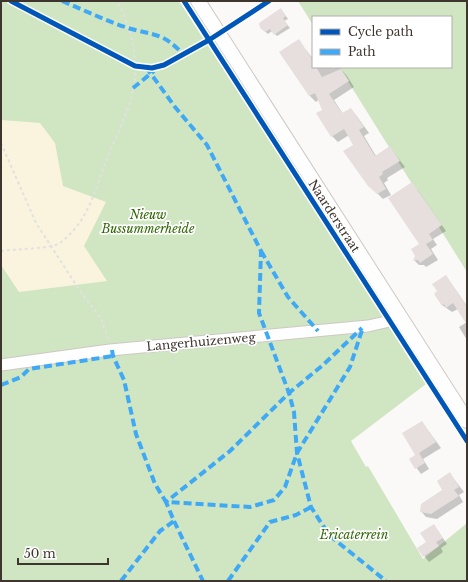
<svg xmlns="http://www.w3.org/2000/svg" width="468" height="582" font-family="'Libre Baskerville',serif">
	<rect width="100%" height="100%" fill="#fbf9f7"/>
	<g fill="#d0e6c3">
		<path d="M1 1H179L312 204 328 218 352 256 347 257 406 351 405 352 426 384 351 441 366 467 368 466 423 559 467 523V581H1Z"/>
		<path d="M298 1H467V272L339 67H451V17H313V25Z"/>
	</g>
	<path fill="#faf4de" d="M1 120 40 123 55 143 63 186 106 202 84 246 107 281 19 292 1 265Z"/>
	<g fill="#0003">
		<path d="M283 12 288 19 284 21 290 28 277 36 272 31 268 34 261 28Z"/>
		<path d="M299 41 313 59V67H339L347 76 354 87 334 100 343 114 351 109 356 115 369 133 364 136 376 156 390 147 405 167 387 178 388 180 384 183 391 195 383 199 369 185 355 145 349 135 338 142 332 136 318 114 323 110 319 99 316 102 310 96 281 53Z"/>
		<path d="M417 189 446 231 433 239 437 245 431 249 438 260 426 267 424 265H419L414 260 420 244Z"/>
		<path d="M446 276 467 306V313L458 309 452 312 442 305 438 292Z"/>
		<path d="M467 322V340L459 327Z"/>
		<path d="M422 422 441 448 423 459 429 469 421 474 410 459 417 455Z"/>
		<path d="M450 474 464 492 459 495 463 502 437 519 426 517 421 511 444 490Z"/>
		<path d="M434 525 447 544 441 548 443 552 429 562 418 548 428 542Z"/>
	</g>
	<g fill="#e6dfde">
		<path d="M281 8 286 16 283 18 288 25 274 35 270 29 265 32 260 28 259 23Z"/>
		<path d="M299 39 313 61V67H316L322 77 341 69 349 81 329 94 342 113 351 108 364 127 359 130 375 156 390 146 400 161 382 172 383 174 379 177 386 189 377 194 368 186 343 151 353 145 344 129 331 137 316 113 322 110 315 93 309 96 279 52Z"/>
		<path d="M412 182 442 225 429 234 433 240 426 244 433 254 420 263 418 260 413 261 415 256 411 249 419 244 388 198Z"/>
		<path d="M446 275 467 307V325L453 303 446 308 444 304 442 306 434 294 437 291 432 284Z"/>
		<path d="M422 421 436 442 419 453 425 463 415 469 409 459 415 455 402 433Z"/>
		<path d="M450 472 459 487 454 490 459 496 431 514 420 512 421 504 442 490 437 481Z"/>
		<path d="M434 524 443 538 436 542 439 546 423 557 417 548 426 542 420 533Z"/>
	</g>
	<g fill="none" stroke-linecap="round" stroke-linejoin="round">
		<g stroke="#cdc8c4" stroke-width="13">
			<path id="minor" d="M1 365 110 350 368 326 390 321 399 315"/>
		</g>
		<g stroke="#cdc8c4" stroke-width="16">
			<path id="tertiary" d="M198 1 467 421"/>
		</g>
		<g stroke="#e2e0e0" stroke-width="2" stroke-dasharray="3 3" stroke-linecap="butt">
			<path d="M1 143 36 223 80 291 101 318 108 339"/>
			<path d="M1 251C14 249 52 249 60 243 72 234 82 221 88 208 96 192 100 175 107 159 117 133 133 105 135 77 137 51 129 22 117 1"/>
		</g>
		<use href="#minor" stroke="#fefefe" stroke-width="11"/>
		<use href="#tertiary" stroke="#fefefe" stroke-width="14"/>
		<g stroke="#3fa9f5" stroke-width="4" stroke-dasharray="8 4" stroke-linecap="butt">
			<path d="M62 1C84 10 106 21 128 28 155 36 162 32 183 54"/>
			<path d="M146 67 175 107 207 145 261 251 259 313 289 393 294 412 297 453 311 507 329 535 386 581"/>
			<path d="M133 88 154 71"/>
			<path d="M261 251 288 297 318 331"/>
			<path d="M112 350 113 356 124 380 136 434 155 484 166 502 250 507 274 500 285 487 297 453 350 367 363 327"/>
			<path d="M1 385 21 377 29 369 113 356"/>
			<path d="M174 521 203 581"/>
			<path d="M121 581 160 531 174 521 166 502 230 451 289 393 323 365 362 328"/>
			<path d="M228 581 270 522 296 515 311 507"/>
		</g>
		<g stroke="#fff" stroke-width="8">
			<g id="cycleway">
				<path d="M11 1 135 66 152 68 164 65 209 40 269 1"/>
				<path d="M184 1 467 441"/>
			</g>
		</g>
		<use href="#cycleway" stroke="#0057b8" stroke-width="5"/>
	</g>
	<g text-anchor="middle" stroke-width="3.5" stroke-linejoin="round" paint-order="stroke">
		<g font-size="12" font-style="italic" fill="#2f6702" stroke="#fff">
			<text x="148" y="219">Nieuw<tspan x="148" dy="14">Bussummerheide</tspan></text>
			<text x="354" y="539">Ericaterrein</text>
		</g>
		<g font-size="12" fill="#3f352f" stroke="#fff">
			<text transform="translate(334 216) rotate(57)" y="4">Naarderstraat</text>
			<text transform="translate(201 342) rotate(-5)" y="4">Langerhuizenweg</text>
		</g>
	</g>
	<rect width="468" height="582" fill="none" stroke="#3f352f" stroke-width="4"/>
	<rect x="312" y="16" width="140" height="52" fill="#ffffff" stroke="#b2aeac"/>
	<rect x="320" y="29" width="20" height="6" fill="#0057b8" stroke="#b2aeac"/>
	<text x="348" y="36" font-size="12" fill="#3f352f">Cycle path</text>
	<rect x="320" y="49" width="20" height="6" fill="#3fa9f5" stroke="#b2aeac"/>
	<text x="348" y="56" font-size="12" fill="#3f352f">Path</text>
	<path d="M18 558v6h90v-6" fill="none" stroke="#3f352f" stroke-width="2"/>
	<text x="24" y="558" font-size="12" fill="#3f352f" stroke="#ffffff" stroke-width="3" paint-order="stroke">50 m</text>
</svg>
